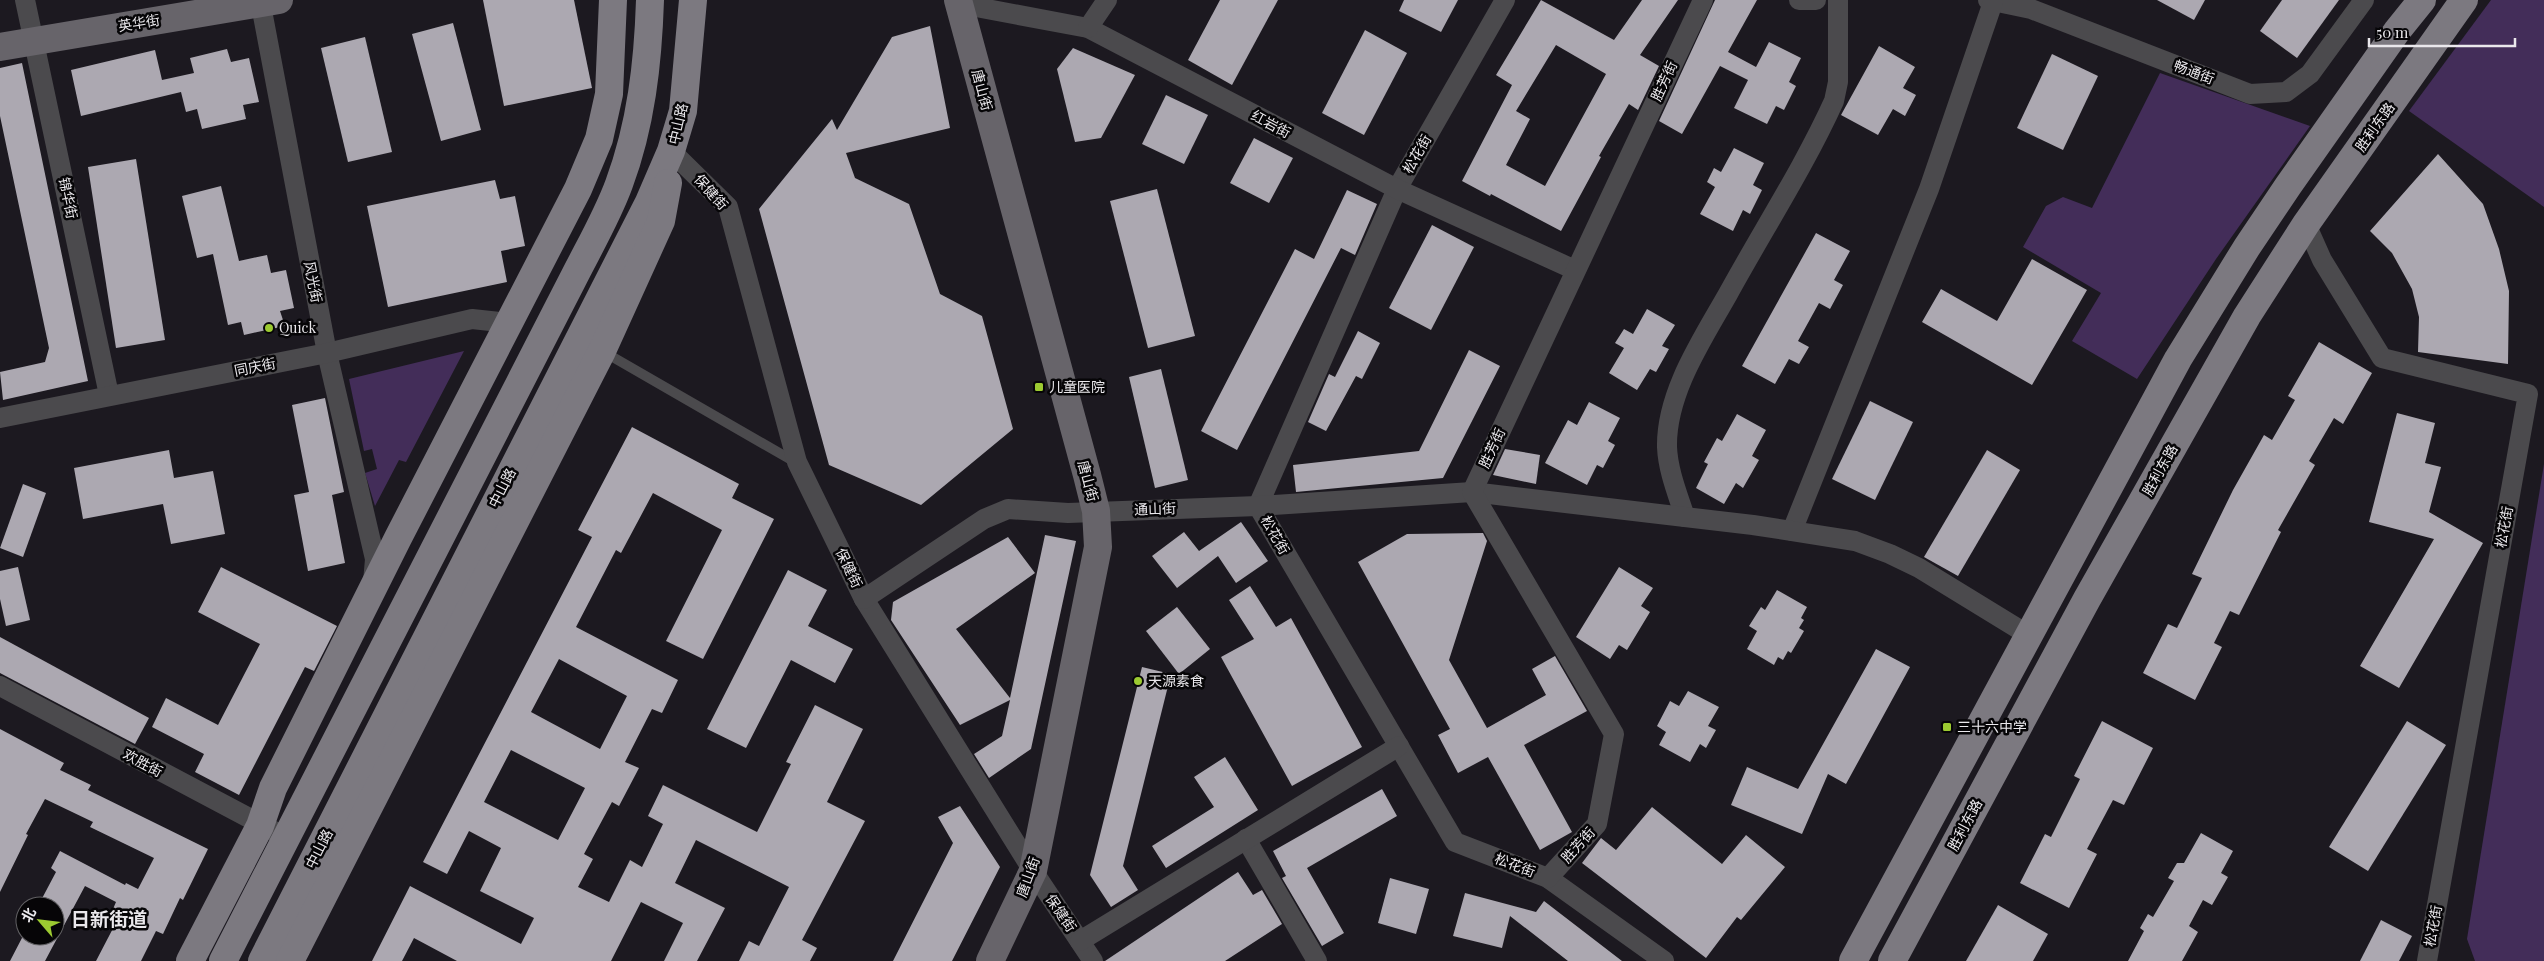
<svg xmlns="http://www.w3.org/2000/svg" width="2544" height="961" font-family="'Playfair Display','Noto Sans SC',serif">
	<rect width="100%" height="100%" fill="#1c1920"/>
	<g fill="#432d59">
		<path d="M2491 0H2544V207L2409 111Z"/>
		<path d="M2160 73 2310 126 2216 259 2137 379 2072 341 2101 293 2023 247 2046 206 2063 197 2092 208Z"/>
		<path d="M464 351 406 462 399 460 375 506 365 473 377 469 372 449 364 451 349 379Z"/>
		<path d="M2544 464V961H2475L2467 939Z"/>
	</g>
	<g fill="#aca8b1" fill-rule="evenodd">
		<path d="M483 0H574L592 88 504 106Z"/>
		<path d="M1220 0H1278L1232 85 1188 60Z"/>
		<path d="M1404 0H1458L1441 32 1399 11Z"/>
		<path d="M1541 0 1614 40 1642 0H1678L1640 55 1659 66 1638 110 1629 104 1599 156 1601 157 1561 231 1491 194 1490 196 1462 181 1512 85 1496 75ZM1556 45 1606 74 1545 186 1506 165 1530 119 1516 111Z"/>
		<path d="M1715 0H1757L1728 52 1756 67 1769 42 1801 58 1789 82 1796 86 1784 110 1776 106 1767 124 1734 108 1748 80 1720 66 1682 134 1659 121Z"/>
		<path d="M2157 0H2205L2194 20Z"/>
		<path d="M2282 0H2339L2297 58 2260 31Z"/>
		<path d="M453 23 481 130 441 141 412 34Z"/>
		<path d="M930 26 950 128 846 153 855 178 909 204 940 294 982 316 1013 429 921 505 829 465 759 209 832 119 837 130 892 37Z"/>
		<path d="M1365 30 1407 53 1364 135 1322 113Z"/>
		<path d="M365 37 392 152 348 162 321 48Z"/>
		<path d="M1879 46 1915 67 1903 88 1916 95 1905 116 1893 109 1878 135 1841 115Z"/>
		<path d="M1073 48 1135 75 1101 138 1075 142 1057 69Z"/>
		<path d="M227 49 231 62 249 58 259 102 243 105 246 119 202 129 197 109 186 112 181 92 81 116 71 70 155 50 162 80 194 73 190 58Z"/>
		<path d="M2052 54 2098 76 2063 150 2017 128Z"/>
		<path d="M22 63 88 381 3 400 0 372 45 362 49 348 0 116V68Z"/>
		<path d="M1166 95 1208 115 1184 164 1142 144Z"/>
		<path d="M1254 138 1293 158 1269 203 1230 183Z"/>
		<path d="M1734 148 1764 163 1753 185 1762 190 1750 214 1743 210 1733 231 1700 214 1715 187 1707 182 1714 168 1721 172Z"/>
		<path d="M2438 154 2483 204 2499 249 2509 291 2508 364 2418 352 2419 317 2412 289 2392 253 2370 231Z"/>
		<path d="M136 159 165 340 116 348 88 167Z"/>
		<path d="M495 180 500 199 515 196 525 246 501 251 507 282 388 307 367 206Z"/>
		<path d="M221 186 239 261 267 255 271 273 286 270 294 308 280 311 285 326 244 335 241 322 228 325 213 254 197 258 182 196Z"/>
		<path d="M1157 189 1195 336 1148 348 1110 201Z"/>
		<path d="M1347 190 1377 204 1355 255 1341 248 1237 450 1201 431 1295 249 1314 259Z"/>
		<path d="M1432 225 1474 247 1431 330 1389 308Z"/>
		<path d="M1816 233 1850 251 1834 280 1843 285 1830 309 1819 303 1798 341 1809 347 1799 364 1789 359 1775 384 1742 366Z"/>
		<path d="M2032 259 2087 290 2032 385 1922 322 1941 289 1997 321Z"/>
		<path d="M1647 309 1675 325 1662 346 1669 349 1656 372 1650 369 1637 390 1609 373 1624 348 1615 343 1624 329 1633 334Z"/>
		<path d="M1358 331 1380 343 1362 379 1356 376 1326 431 1308 422 1329 374 1335 377Z"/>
		<path d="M2319 342 2372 373 2343 424 2334 418 2309 461 2315 465 2278 530 2281 532 2239 615 2230 611 2214 643 2222 647 2195 700 2143 673 2168 624 2177 628 2202 578 2192 574 2233 490 2264 435 2272 440 2295 400 2288 396Z"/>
		<path d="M1469 350 1500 366 1443 478 1296 492 1293 465 1419 451Z"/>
		<path d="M1161 369 1188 480 1155 488 1129 377Z"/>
		<path d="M325 398 344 492 332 495 345 563 308 571 294 495 309 492 292 405Z"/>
		<path d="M1870 401 1913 422 1875 500 1832 479Z"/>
		<path d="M1589 402 1620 418 1608 441 1615 445 1603 468 1597 465 1587 485 1545 463 1568 420 1577 425Z"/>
		<path d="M2397 413 2435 423 2425 463 2441 467 2429 512 2483 543 2399 688 2360 666 2434 539 2369 522Z"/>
		<path d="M1737 414 1766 430 1752 456 1759 460 1743 488 1736 483 1724 504 1696 488 1708 464 1704 462 1717 438 1722 441Z"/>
		<path d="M632 427 739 484 732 498 774 519 703 659 666 641 722 530 653 493 621 553 616 550 576 627 678 680 662 713 652 709 625 762 639 768 619 806 612 802 584 854 593 859 578 887 609 902 630 860 642 867 663 824 648 816 663 785 757 832 791 764 786 762 815 705 863 729 827 802 865 821 802 940 817 948 810 961H739L749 941 759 946 789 887 696 840 675 883 725 908 697 961H664L683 923 641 902 611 961H457L414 938 402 961H372L410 886 521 944 534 918 480 891 501 848 469 831 447 874 423 862 592 537 578 530ZM559 659 627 696 600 749 531 712ZM511 750 585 788 558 840 484 802Z"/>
		<path d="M1505 449 1540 455 1536 484 1493 475Z"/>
		<path d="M169 450 174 478 213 471 225 534 171 544 163 504 83 519 74 468Z"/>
		<path d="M1987 450 2020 470 1958 576 1924 557Z"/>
		<path d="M23 484 46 493 23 557 0 548Z"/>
		<path d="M1241 522 1268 561 1236 583 1218 556 1177 588 1152 556 1184 532 1199 551Z"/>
		<path d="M1483 533 1487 541 1449 660 1487 728 1546 695 1532 669 1555 656 1587 711 1524 745 1572 832 1540 850 1488 757 1458 773 1438 735 1450 729 1358 562 1407 534Z"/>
		<path d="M1045 535 1076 541 1031 749 989 778 974 754 1002 736 1010 700 960 725 891 620 893 602 1008 537 1035 573 956 629 1010 698Z"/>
		<path d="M18 567 30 620 6 626 0 599V571Z"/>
		<path d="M221 567 337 626 314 671 305 667 239 795 195 772 204 754 152 727 166 698 218 725 260 644 198 612Z"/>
		<path d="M1619 567 1653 588 1641 606 1650 612 1627 650 1619 645 1610 659 1576 637Z"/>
		<path d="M788 570 827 590 808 626 853 649 835 683 791 660 746 748 707 729Z"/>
		<path d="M1250 586 1276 627 1291 618 1362 747 1292 786 1221 657 1254 639 1229 600Z"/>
		<path d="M1777 590 1807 607 1801 618 1804 620 1799 628 1804 631 1791 653 1788 651 1783 660 1778 657 1774 665 1747 649 1757 631 1749 626 1761 607 1765 610Z"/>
		<path d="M1177 607 1210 649 1179 674 1146 631Z"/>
		<path d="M0 637 149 718 135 744 0 673Z"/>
		<path d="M1876 649 1910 667 1846 784 1828 774 1802 834 1731 805 1747 767 1798 789Z"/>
		<path d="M1142 667 1171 674 1123 866 1138 890 1111 907 1090 875Z"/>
		<path d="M1688 691 1719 707 1708 726 1716 730 1706 748 1700 744 1690 762 1659 745 1666 732 1657 726 1670 701 1679 706Z"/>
		<path d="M2102 721 2153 748 2124 805 2113 800 2087 849 2097 854 2069 908 2020 883 2045 834 2051 837 2080 779 2074 776Z"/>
		<path d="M2407 721 2446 745 2368 871 2329 847Z"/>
		<path d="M0 729 64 763 60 770 91 785 88 790 208 849 183 900 180 898 163 934 156 931 141 961H96L121 913 113 909 116 902 85 886 45 961H10L23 936H55V906H38L56 872 51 868 60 851 125 885 126 883 138 889 154 858 90 827 93 822 45 799 26 834 28 835 0 892Z"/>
		<path d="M1225 757 1258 810 1166 868 1152 846 1214 807 1194 777Z"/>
		<path d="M1382 789 1397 816 1307 868 1344 933 1322 946 1282 878 1286 876 1273 851Z"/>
		<path d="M960 806 1000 867 952 961H893L953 843 938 817Z"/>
		<path d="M1652 807 1722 864 1746 835 1785 867 1741 920 1737 917 1706 958 1582 863 1601 838 1616 850Z"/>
		<path d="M2201 833 2233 851 2221 873 2228 877 2212 905 2203 900 2189 926 2198 932 2182 961H2128L2144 931 2140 928 2148 914 2153 917 2174 881 2168 878 2177 863H2184Z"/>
		<path d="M1238 872 1253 895 1262 890 1282 924 1225 961H1105Z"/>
		<path d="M1390 878 1429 889 1416 934 1378 923Z"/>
		<path d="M1465 893 1536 912 1544 901 1622 961H1568L1510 916 1502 948 1453 936Z"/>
		<path d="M1998 905 2048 934 2033 961H1966Z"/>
		<path d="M2381 920 2412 936 2399 961H2360Z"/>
	</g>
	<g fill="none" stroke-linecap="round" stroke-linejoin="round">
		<path stroke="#4b4a4d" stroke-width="10" d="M604 352 795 462"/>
		<g stroke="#4b4a4d" stroke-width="20">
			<path d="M25 0 109 395"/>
			<path d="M260 0 327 353 375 559 373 582"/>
			<path d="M1505 0 1397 189 1258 506 1455 842 1548 878 1664 961"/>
			<path d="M1799 0H1816"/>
			<path d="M1988 0 2031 9 2250 94 2286 92 2310 74 2364 0"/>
			<path d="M960 4 1088 28 1397 189 1575 270"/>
			<path d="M1088 28 1107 0"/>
			<path d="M671 151 728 207 797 462 864 599 1033 871 1093 961"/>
			<path d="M2306 224 2322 260 2382 358 2528 394 2427 961"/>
			<path d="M0 418 327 353 472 319 509 323"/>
			<path d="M1685 517C1678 495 1668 471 1667 447 1666 393 1702 340 1728 294 1763 230 1804 167 1834 101L1838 82V0"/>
			<path d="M1792 531 1929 189 1993 2"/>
			<path d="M864 599 984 519 1008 509 1068 513 1258 506 1472 492 1753 525 1855 541 1890 554 1919 568 2030 636"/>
			<path d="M0 686 287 838"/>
			<path d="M1246 839 1317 961"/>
			<path d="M1548 878 1597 824 1614 734 1472 492 1703 0"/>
			<path d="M1080 941 1399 746"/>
		</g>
		<g stroke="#67646a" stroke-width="28">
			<path d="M958 0 1087 475 1096 511 1098 547 1033 871 990 961"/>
			<path d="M0 47 279 0"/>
		</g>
		<g stroke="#7c7980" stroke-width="28">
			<path d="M190 961 260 826 273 788 398 538 578 189 599 139 609 94 613 0"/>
			<path d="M223 961 572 281C588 249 607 217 619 184 641 125 648 63 650 0"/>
			<path d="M262 961 649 202 671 151 683 111 693 0"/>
			<path d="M290 961 602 351 661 221 668 183"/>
			<path d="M1853 961 2178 359 2247 247 2288 186 2397 31 2422 0"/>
			<path d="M1892 961 2087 599 2247 316 2306 224 2464 0"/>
		</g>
	</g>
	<g fill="#9cca31" stroke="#060507" stroke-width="2">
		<circle cx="269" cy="328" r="5"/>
		<rect x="1034" y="382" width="10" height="10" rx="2.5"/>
		<circle cx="1138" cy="681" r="5"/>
		<rect x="1942" y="722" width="10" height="10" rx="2.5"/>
	</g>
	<g text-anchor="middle" stroke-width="5" stroke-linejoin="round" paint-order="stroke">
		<g font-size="14" fill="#eae8ec" stroke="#060507">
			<text transform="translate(139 23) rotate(-9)" y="5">英华街</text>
			<text transform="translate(2194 72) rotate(21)" y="5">畅通街</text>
			<text transform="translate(1664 81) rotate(-65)" y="5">胜芳街</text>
			<text transform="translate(982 90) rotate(75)" y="5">唐山街</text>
			<text transform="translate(678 124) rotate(-77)" y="5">中山路</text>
			<text transform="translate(1271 124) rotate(28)" y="5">红岩街</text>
			<text transform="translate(2375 127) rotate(-55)" y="5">胜利东路</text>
			<text transform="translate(1417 154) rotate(-60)" y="5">松花街</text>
			<text transform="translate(711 192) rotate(48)" y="5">保健街</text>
			<text transform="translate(68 198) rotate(78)" y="5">锦华街</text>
			<text transform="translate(313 282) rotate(79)" y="5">风光街</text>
			<text transform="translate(255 367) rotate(-11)" y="5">同庆街</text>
			<text transform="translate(1492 448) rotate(-65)" y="5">胜芳街</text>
			<text transform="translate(2160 470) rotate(-61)" y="5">胜利东路</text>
			<text transform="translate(1088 481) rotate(75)" y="5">唐山街</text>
			<text transform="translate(502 488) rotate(-63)" y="5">中山路</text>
			<text transform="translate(1155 509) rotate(-2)" y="5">通山街</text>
			<text transform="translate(2504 527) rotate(-80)" y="5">松花街</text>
			<text transform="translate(1275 535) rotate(60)" y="5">松花街</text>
			<text transform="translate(849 568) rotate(64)" y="5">保健街</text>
			<text transform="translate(143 763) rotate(28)" y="5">欢胜街</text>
			<text transform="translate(1965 825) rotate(-62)" y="5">胜利东路</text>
			<text transform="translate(1578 845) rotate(-48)" y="5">胜芳街</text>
			<text transform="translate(319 849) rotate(-63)" y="5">中山路</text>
			<text transform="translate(1515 865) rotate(21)" y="5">松花街</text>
			<text transform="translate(1028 877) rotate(-70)" y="5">唐山街</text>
			<text transform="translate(1061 913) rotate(56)" y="5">保健街</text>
			<text transform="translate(2433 926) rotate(-80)" y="5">松花街</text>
		</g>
		<g font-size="14" fill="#eae8ec" stroke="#060507" text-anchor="start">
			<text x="279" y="333">Quick</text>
			<text x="1049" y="392">儿童医院</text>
			<text x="1148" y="686">天源素食</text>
			<text x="1957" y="732">三十六中学</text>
		</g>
		<g font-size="19" font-weight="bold" fill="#eae8ec" stroke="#060507">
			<text x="109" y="926">日新街道</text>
		</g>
	</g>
	<g transform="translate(40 921) rotate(298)"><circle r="24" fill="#060507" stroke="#616063"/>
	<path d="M0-4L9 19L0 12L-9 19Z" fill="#9cca31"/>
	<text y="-8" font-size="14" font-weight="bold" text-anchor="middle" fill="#eae8ec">北</text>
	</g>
	<path d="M2369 38v8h146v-8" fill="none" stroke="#eae8ec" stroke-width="2.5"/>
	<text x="2376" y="38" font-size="15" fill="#eae8ec" stroke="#060507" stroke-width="4" paint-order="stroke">50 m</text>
</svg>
